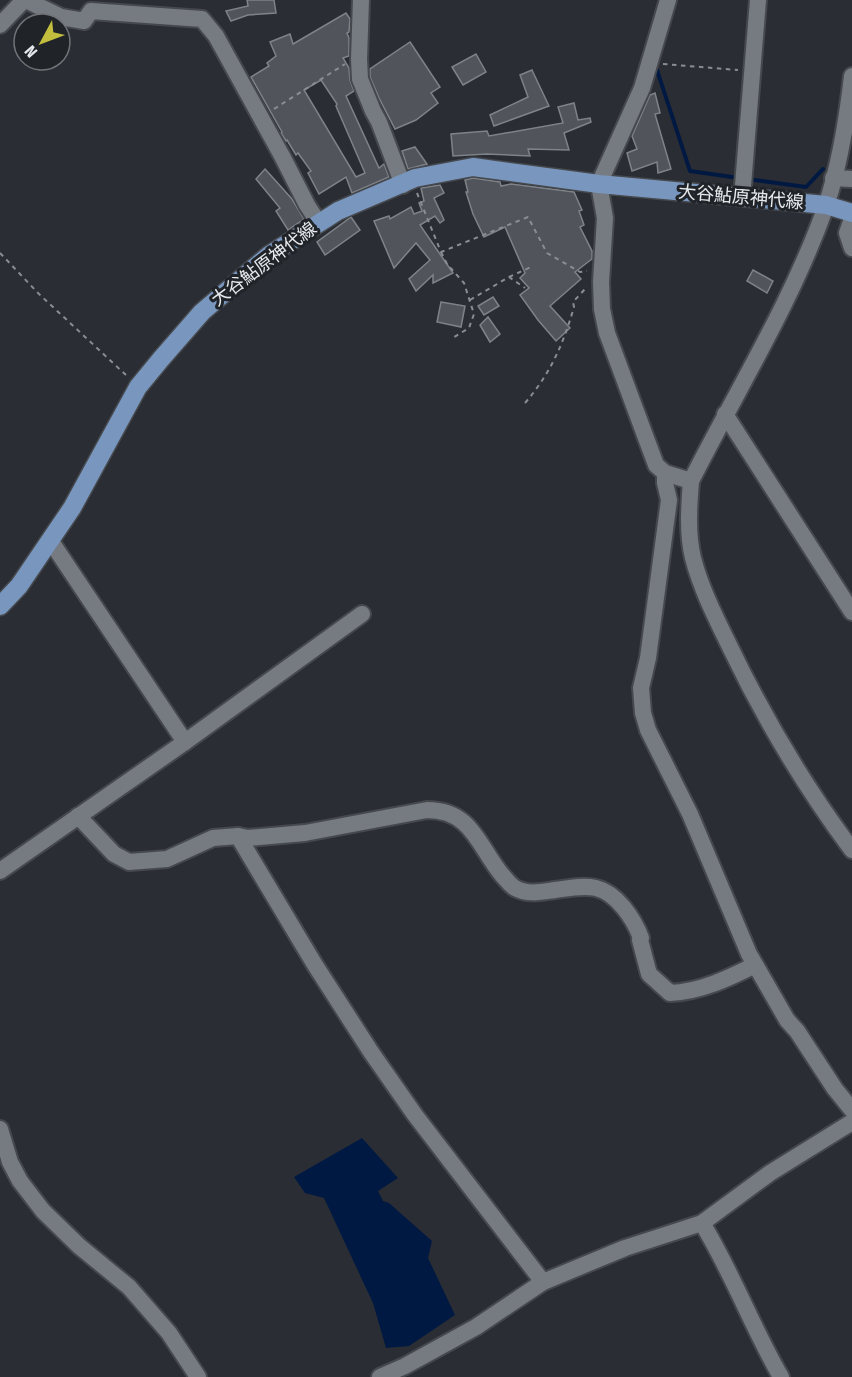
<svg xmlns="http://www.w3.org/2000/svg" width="852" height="1377" font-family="'Fira Sans Condensed','Noto Sans JP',sans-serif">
	<rect width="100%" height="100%" fill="#2a2d33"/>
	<path fill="#001943" d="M362 1138 398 1178 378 1191 383 1201 389 1203 432 1241 428 1258 455 1315 409 1346 386 1348 373 1303 324 1198 305 1193 294 1177Z"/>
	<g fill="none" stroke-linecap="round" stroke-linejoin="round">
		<g stroke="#001943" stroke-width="4">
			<path d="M657 70 690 171 739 178"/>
			<path d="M747 179 806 187 823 169"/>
		</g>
	</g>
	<g fill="#51555b" stroke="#7e8389" stroke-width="1.5" fill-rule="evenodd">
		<path d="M247 0H274L276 13 248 15 231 21 226 11 248 6Z"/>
		<path d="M346 13 350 19 349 32 347 33 349 38V56L343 58 349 68 350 80 354 91 346 96 379 168 384 164 389 177 352 193 346 177 319 194 308 173 311 171 298 153 296 155 287 140 286 141 281 133 282 132 251 77 269 66 267 63 276 56 270 42 290 34 293 44ZM321 80 337 104 336 106 365 173 356 177 304 90Z"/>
		<path d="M410 42 440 87 431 93 438 103 416 120 395 129 379 98 370 77V69Z"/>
		<path d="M476 54 486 72 463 85 452 67Z"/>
		<path d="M532 70 549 106 494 126 490 115 528 97 520 75Z"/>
		<path d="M655 93 660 113 655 114 671 169 658 173 657 162 632 171 627 153 637 149 632 136 650 95Z"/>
		<path d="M574 103 578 120 590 118 591 122 564 133 569 150 528 149 530 156 487 154 453 156 451 134 487 131 489 136 563 123 558 107Z"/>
		<path d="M415 147 427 164 408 169 402 151Z"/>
		<path d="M265 169 292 199 304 219 288 230 276 211 280 208 256 179Z"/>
		<path d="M473 178 500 182 501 186 511 184 574 192 582 210 579 211 584 225 580 227 592 251V259L575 272 581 279 550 306 570 328 556 341 538 320 520 295 529 288 520 278 525 273 505 227 484 237 473 214 466 192H468L465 180Z"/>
		<path d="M440 185 444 193 434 198 444 220 440 223 435 216 420 225 453 273 433 283V275L416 291 409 279 430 260 416 243 394 268 374 221 389 216 390 219 411 207 414 214 422 211 419 203 424 201 421 188Z"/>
		<path d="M351 217 360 230 325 255 317 242Z"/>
		<path d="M753 270 773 281 767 293 747 281Z"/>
		<path d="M493 297 499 306 484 315 478 306Z"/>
		<path d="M441 302 465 306 461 327 437 322Z"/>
		<path d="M488 317 500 334 490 342 480 325Z"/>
	</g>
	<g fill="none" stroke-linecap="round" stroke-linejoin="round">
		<g stroke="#45494d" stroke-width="20">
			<g id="minor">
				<path d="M26 0 61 17 84 21 91 11 202 19 216 36 282 156 307 205 318 222"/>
				<path d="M361 0 359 59 360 79 373 111 379 122 403 185"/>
				<path d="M668 0 642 88 599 184 605 218 601 282 602 309 607 333 656 465 665 473 691 481"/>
				<path d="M0 25 24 0"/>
				<path d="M852 76C847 120 840 164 826 206 792 302 737 390 691 481 689 506 687 533 693 558 701 589 716 618 730 647 764 718 805 787 852 850"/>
				<path d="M833 178 852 179"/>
				<path d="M742 198 758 0"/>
				<path d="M852 219 847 233 852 248"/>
				<path d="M725 414 852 612"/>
				<path d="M665 473V483L669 500 648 658 641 688 643 713 648 730 690 814 749 954 787 1020 797 1031 835 1089 852 1110"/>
				<path d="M50 540 185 742"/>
				<path d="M78 816 114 854 129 862 167 859 213 838 238 836 248 838 305 833 427 810C472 810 478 846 502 875 506 879 510 885 515 888 528 895 541 892 555 890 569 888 583 885 596 888 617 893 634 919 641 938L640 940 649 974 670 993C700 992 729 978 755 965"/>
				<path d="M238 836 315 965 371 1052 415 1115 543 1282"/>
				<path d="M0 871 185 742 362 614"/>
				<path d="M0 1129 10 1162 20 1181 43 1211 79 1246 129 1287 169 1333 198 1377"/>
				<path d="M702 1223C732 1272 752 1327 781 1377"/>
				<path d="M380 1377 405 1366 476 1327 543 1282 625 1248 702 1223 770 1173 852 1122"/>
			</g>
		</g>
		<g stroke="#45494d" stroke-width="21">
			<path id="major" d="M0 606 19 586 72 508 138 387 161 359 202 312 269 255 338 211 415 178 473 167 599 184 826 205 852 213"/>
		</g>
		<g stroke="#8a8d91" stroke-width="2" stroke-dasharray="4.5 4.5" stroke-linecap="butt">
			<path d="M663 64 738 70"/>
			<path d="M274 109 345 64"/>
			<path d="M417 193 441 252 528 217 547 253 580 272 587 271"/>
			<path d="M441 252 447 264 464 283 474 314 469 328 451 339"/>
			<path d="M0 253 39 294 127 376"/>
			<path d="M509 277 531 267"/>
			<path d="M470 300 509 277 525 288"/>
			<path d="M525 403C550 374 563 345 574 307L573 302 586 288"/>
		</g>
		<use href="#minor" stroke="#767a81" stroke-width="16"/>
		<use href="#major" stroke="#7996bf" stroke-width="18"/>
	</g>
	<g text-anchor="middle" stroke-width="6" stroke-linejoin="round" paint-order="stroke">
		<g font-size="18" fill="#e7eaed" stroke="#202429">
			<text transform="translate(741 197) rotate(5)" y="6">大谷鮎原神代線</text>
			<text transform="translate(264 264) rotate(-37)" y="6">大谷鮎原神代線</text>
		</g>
	</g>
	<g transform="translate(42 42) rotate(229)"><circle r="28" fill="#202429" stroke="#707377" stroke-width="1.5"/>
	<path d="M0-4.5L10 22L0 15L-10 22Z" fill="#c3bd3e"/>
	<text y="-9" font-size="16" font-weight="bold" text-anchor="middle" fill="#e7eaed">N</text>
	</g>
</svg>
